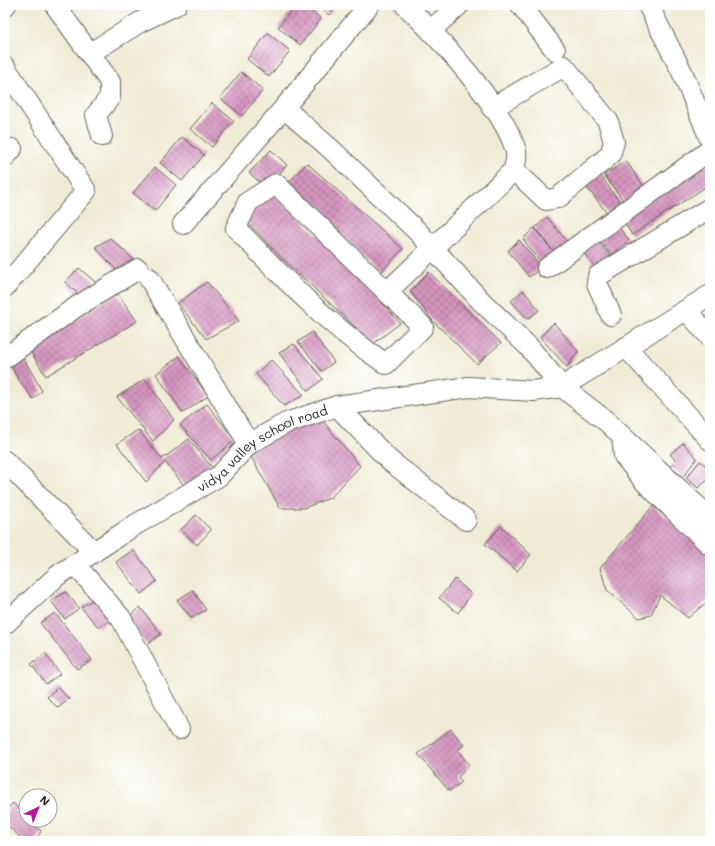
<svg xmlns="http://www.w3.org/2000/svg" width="715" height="846" font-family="Mali,sans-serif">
	<defs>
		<pattern id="building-cross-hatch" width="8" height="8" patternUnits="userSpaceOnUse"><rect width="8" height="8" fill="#d594c0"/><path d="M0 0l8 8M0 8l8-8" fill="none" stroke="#ac789b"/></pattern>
	</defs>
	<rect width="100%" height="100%" fill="#fff"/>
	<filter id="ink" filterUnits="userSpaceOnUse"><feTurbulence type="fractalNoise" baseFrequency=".025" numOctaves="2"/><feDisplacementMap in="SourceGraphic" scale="8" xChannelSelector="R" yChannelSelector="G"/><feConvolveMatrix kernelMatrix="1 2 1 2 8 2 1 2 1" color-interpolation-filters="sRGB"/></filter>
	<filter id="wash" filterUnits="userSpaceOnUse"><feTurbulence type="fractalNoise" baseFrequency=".012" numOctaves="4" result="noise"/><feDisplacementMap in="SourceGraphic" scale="16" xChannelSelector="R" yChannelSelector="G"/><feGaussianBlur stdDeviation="0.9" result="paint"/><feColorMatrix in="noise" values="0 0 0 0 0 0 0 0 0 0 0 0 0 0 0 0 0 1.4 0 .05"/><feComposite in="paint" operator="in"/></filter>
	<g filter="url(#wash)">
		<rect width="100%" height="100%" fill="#f0ebd4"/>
		<g id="blocks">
			<g fill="url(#building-cross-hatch)">
				<path d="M296 5H305L321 19 300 45 278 27Z"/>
				<path d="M317 5H337L329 15Z"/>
				<path d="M268 33 290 51 269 77 247 59Z"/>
				<path d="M241 72 263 90 242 116 220 98Z"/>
				<path d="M212 103 234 121 212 147 190 129Z"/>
				<path d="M182 137 204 155 182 181 160 163Z"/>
				<path d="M271 150 287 165 267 188 249 173Z"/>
				<path d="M703 160 710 168V184L632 235 623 220Z"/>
				<path d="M626 161 647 191 626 204 604 175Z"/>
				<path d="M307 163 403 249 380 273 288 183Z"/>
				<path d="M155 167 176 185 155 211 133 193Z"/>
				<path d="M600 175 622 205 611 218 585 185Z"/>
				<path d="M271 193 340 255 400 323 373 344 281 257 245 220Z"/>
				<path d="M547 217 570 245 543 265 523 239 534 228 553 251 535 228Z"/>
				<path d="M614 222 629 240 611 255 597 237Z"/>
				<path d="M594 237 611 257 596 268 580 249Z"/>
				<path d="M110 238 138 263 122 276 95 247Z"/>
				<path d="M519 240 542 268 529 277 508 251Z"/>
				<path d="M79 268 101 287 85 300 65 282Z"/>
				<path d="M429 272 501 343 477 364 432 320 410 291Z"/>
				<path d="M207 282 239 321 206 339 178 303Z"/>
				<path d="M523 290 539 310 528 319 511 301Z"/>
				<path d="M117 293 137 321 46 376 29 349Z"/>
				<path d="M554 323 578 351 567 367 540 337Z"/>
				<path d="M312 332 334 362 322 371 298 342Z"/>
				<path d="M294 344 323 379 308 391 279 353Z"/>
				<path d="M20 352 42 391 33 399 18 379 8 359Z"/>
				<path d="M179 356 208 396 183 413 156 374Z"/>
				<path d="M271 360 304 395 284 406 256 374Z"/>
				<path d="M145 379 174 420 153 441 117 397Z"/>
				<path d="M207 404 235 440 211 460 180 425Z"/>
				<path d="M318 415 360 466 330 498 304 508H280L246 448Z"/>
				<path d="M138 430 162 459 189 439 213 469 187 489 165 462 146 482 117 444Z"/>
				<path d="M683 443 697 458 683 477 670 467 676 461 670 454Z"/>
				<path d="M700 461 710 469V478L698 488 686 478Z"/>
				<path d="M653 506 710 554V599L688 618 660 595 651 615 639 618 607 590 600 568Z"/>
				<path d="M196 515 211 530 197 545 181 530Z"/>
				<path d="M501 526 531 555 517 571 485 544Z"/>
				<path d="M133 550 157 581 141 594 116 562Z"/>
				<path d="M455 579 471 594 458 613 439 598Z"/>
				<path d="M193 590 206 610 191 618 177 600Z"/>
				<path d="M66 592 79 608 65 619 51 601Z"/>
				<path d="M97 597 113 617 99 628 81 607Z"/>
				<path d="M140 607 161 634 147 645 127 618Z"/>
				<path d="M55 613 92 660 77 669 40 623Z"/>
				<path d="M45 653 60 674 46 684 31 664Z"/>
				<path d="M58 687 69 699 58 708 47 697Z"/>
				<path d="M451 729 464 745 458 750 469 765 458 777 462 782 449 791 418 754Z"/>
				<path d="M13 803 26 816V820H30L41 831 35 841H24L5 823V811Z"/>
			</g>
		</g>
	</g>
	<g filter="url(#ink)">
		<use href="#blocks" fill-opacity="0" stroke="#66645c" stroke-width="1"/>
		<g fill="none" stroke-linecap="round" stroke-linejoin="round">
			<g stroke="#66645c" stroke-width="22">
				<g id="minor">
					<path d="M55 5 110 82V97L96 115 102 136"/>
					<path d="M369 5 284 108 333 151 419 233 481 301 529 347 562 387 606 421 710 518"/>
					<path d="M521 5 555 50"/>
					<path d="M648 5 683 74 710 139"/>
					<path d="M5 6 6 5"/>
					<path d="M431 30 459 5"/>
					<path d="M90 53 142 21 176 5"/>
					<path d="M5 67 86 191 5 287"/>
					<path d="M492 108 564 66 608 121 614 142 610 155 558 198 546 200 514 170"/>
					<path d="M5 157 12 149"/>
					<path d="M276 184 423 327 386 364C330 327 282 277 236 228L248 202Z"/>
					<path d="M183 224 284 108"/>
					<path d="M547 268 710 150"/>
					<path d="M149 278 249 444"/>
					<path d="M387 292 514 170C515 165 517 158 516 152 506 110 437 35 405 5"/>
					<path d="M686 310 710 337"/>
					<path d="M611 315 597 283 598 276 710 208"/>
					<path d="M626 347 710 440"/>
					<path d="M5 358 76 307 138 269"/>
					<path d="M337 406 390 461 466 520"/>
					<path d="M622 436 624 456 645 482 710 545"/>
					<path d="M5 461 94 552"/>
					<path d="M75 564 121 618 179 729"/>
					<path id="s1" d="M5 624 57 576 135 525 219 476 249 444 286 423 337 406 469 387 533 391 562 387 710 295"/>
				</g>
			</g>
			<use href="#minor" stroke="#fff" stroke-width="20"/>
		</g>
	</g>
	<g text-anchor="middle" stroke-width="3" stroke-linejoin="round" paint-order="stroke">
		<g font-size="13" fill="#1c1c1c" stroke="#fff">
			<text dy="5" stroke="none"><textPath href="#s1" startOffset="314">vidya valley school road</textPath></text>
		</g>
	</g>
	<rect width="715" height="846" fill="none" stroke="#fff" stroke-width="20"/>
	<g transform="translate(38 808) rotate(43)"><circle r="19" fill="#ffffff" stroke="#a4a4a4"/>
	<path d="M0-3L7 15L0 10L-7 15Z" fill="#b5179e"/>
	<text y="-6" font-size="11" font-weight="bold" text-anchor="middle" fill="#1c1c1c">N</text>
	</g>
</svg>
